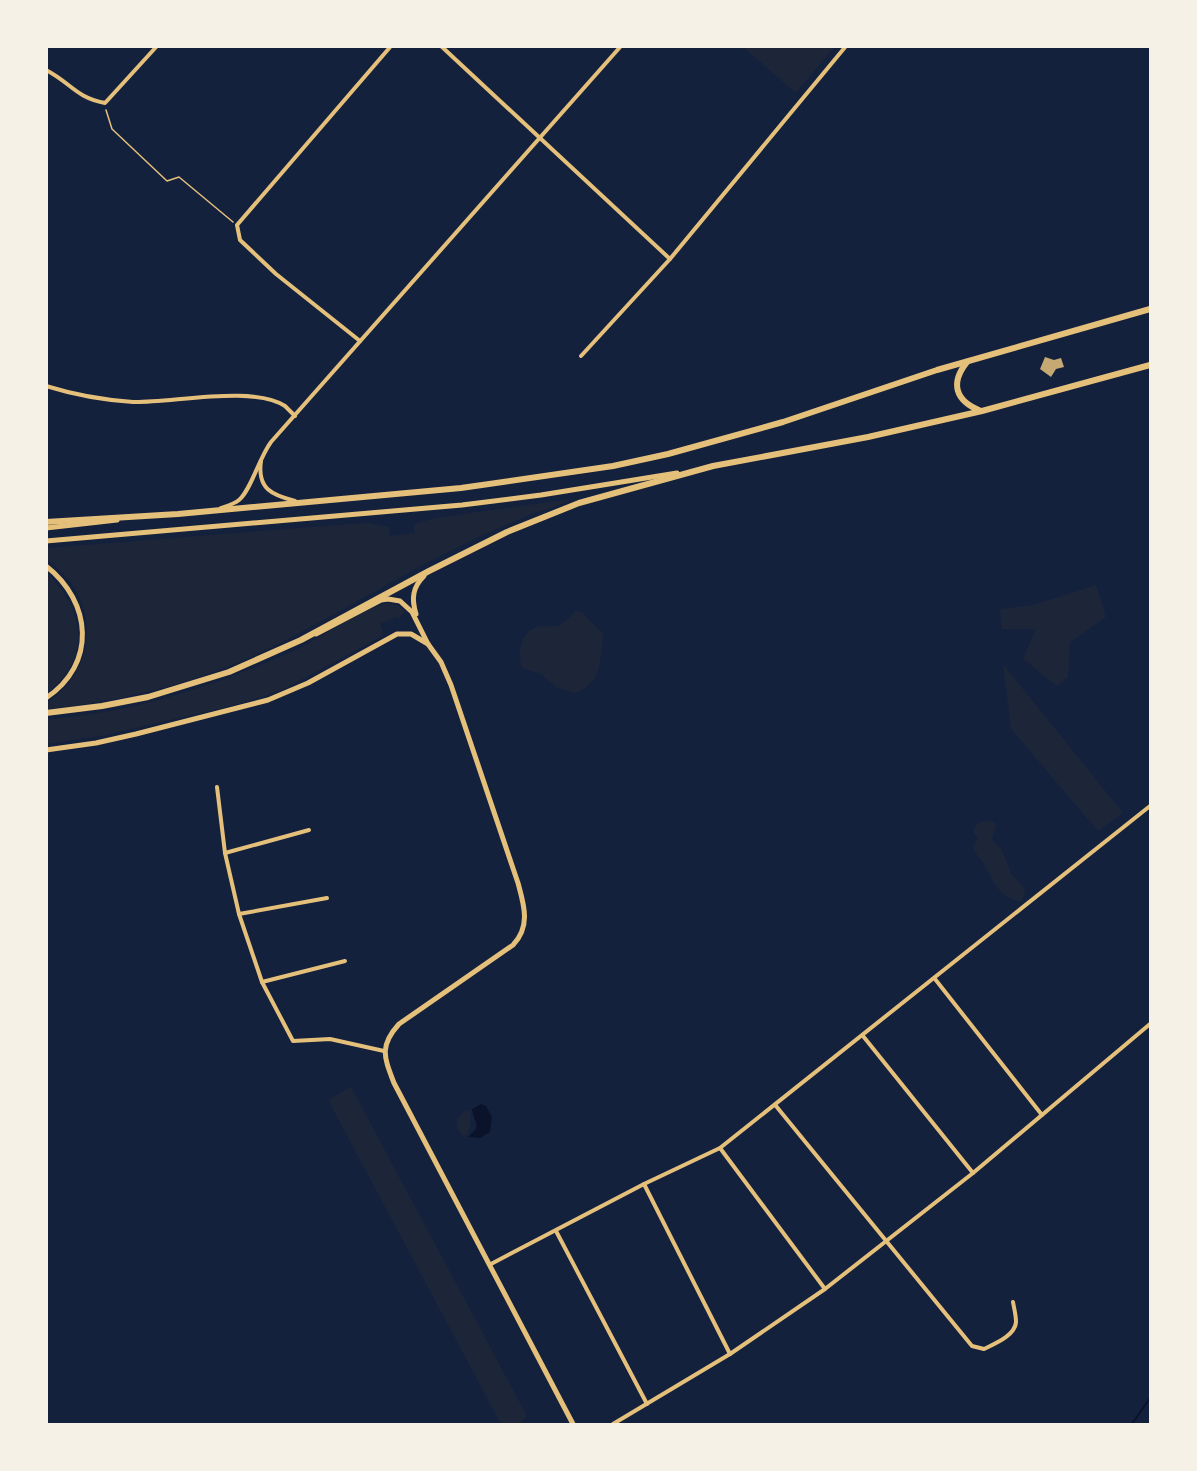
<svg xmlns="http://www.w3.org/2000/svg" width="1197" height="1471" font-family="'Roboto Condensed',sans-serif">
	<rect width="100%" height="100%" fill="#14213d"/>
	<g fill="#1d2539">
		<path d="M743 47H834L796 93Z"/>
		<path d="M570 499C563 505 548 509 537 512 513 522 489 532 466 543 394 578 326 622 253 656 188 685 117 702 47 709V703C100 667 100 596 47 560V548L350 524 369 523 389 527 390 536 415 533 414 524 435 518Z"/>
		<path d="M46 572C84 607 93 660 47 692Z"/>
		<path d="M1096 585 1106 617 1070 642 1068 677 1057 686 1023 659 1036 629H1002L1000 609 1033 605Z"/>
		<path d="M387 603 399 606 405 611 400 618 396 617 380 624 384 635 286 688 262 697 219 709 105 735 47 744V719C130 714 213 686 289 653 320 639 356 612 387 603Z"/>
		<path d="M576 611 583 613 603 634C600 659 603 683 575 693L557 688 541 674 522 668C517 651 521 628 542 626 547 626 552 627 557 626 564 624 570 616 576 611Z"/>
		<path d="M1003 664 1123 813 1098 831 1011 729Z"/>
		<path d="M982 821 994 822 996 825 992 840 1001 848 1011 873 1024 888 1025 895 1021 902C1001 898 994 884 985 866 981 858 975 855 973 846L978 838 973 832 976 825Z"/>
		<path d="M351 1087 527 1416 520 1424H501L328 1100Z"/>
		<path d="M465 1111H470C472 1118 470 1128 467 1135L463 1136C454 1127 455 1118 465 1111Z"/>
	</g>
	<path fill="#0b132b" d="M481 1104 486 1106 492 1117 490 1132 480 1138 468 1137C483 1125 474 1124 472 1109Z"/>
	<g fill="none" stroke-linecap="round" stroke-linejoin="round">
		<path stroke="#0b132b" stroke-width="2" d="M1132 1424 1150 1398"/>
	</g>
	<path fill="#c6a872" d="M1045 357 1054 360 1061 358 1064 367 1056 369 1051 377 1040 369Z"/>
	<g fill="none" stroke-linecap="round" stroke-linejoin="round">
		<path stroke="#e5c07b" stroke-width="1.5" d="M106 110 112 129 167 181 179 177 233 222"/>
		<g stroke="#e5c07b" stroke-width="4">
			<path d="M441 46 670 259"/>
			<path d="M46 70C71 83 75 97 105 103L157 46"/>
			<path d="M360 341 276 274 240 240 237 225 391 46"/>
			<path d="M581 356 670 259 846 46"/>
			<path d="M46 386C75 395 103 400 133 402 172 403 253 385 285 406 288 409 292 413 295 416"/>
			<path d="M261 461C257 489 272 495 295 501"/>
			<path d="M221 508C227 506 234 504 239 500 251 490 259 458 271 442L621 46"/>
			<path d="M217 787 225 853 239 914 262 982 293 1041 330 1039 384 1051"/>
			<path d="M225 853 309 830"/>
			<path d="M239 914 327 898"/>
			<path d="M935 979 1042 1115"/>
			<path d="M262 982 345 961"/>
			<path d="M863 1036 973 1173"/>
			<path d="M776 1106 972 1346 984 1349C994 1344 1015 1336 1016 1322 1016 1315 1014 1308 1013 1302"/>
			<path d="M720 1148 825 1289"/>
			<path d="M644 1184 730 1354"/>
			<path d="M556 1231 647 1404"/>
			<path d="M491 1264 644 1184 720 1148 1150 806"/>
			<path d="M613 1424 730 1354 825 1289 973 1173 1150 1024"/>
		</g>
		<g stroke="#e5c07b" stroke-width="5">
			<path d="M416 614C411 598 413 587 424 576"/>
			<path d="M316 634 381 600 388 599 400 601 412 612 428 644 441 662 451 685 518 883C524 905 531 926 513 945L399 1024C379 1046 384 1057 394 1083L573 1424"/>
		</g>
		<g stroke="#e5c07b" stroke-width="5">
			<path d="M46 528 117 520"/>
			<path d="M46 541 462 505 541 495 677 473"/>
			<path d="M46 566C92 602 97 664 46 698"/>
			<path d="M46 750 96 743 136 734 268 700 308 683 397 634H411L428 644"/>
		</g>
		<g stroke="#e5c07b" stroke-width="6">
			<path d="M967 362C950 383 955 401 981 411"/>
			<path d="M46 522 178 514 461 488 613 466 668 454 783 422 937 370 1150 309"/>
			<path d="M46 713 102 706 148 697 229 672 301 640 429 571 507 532 579 503 713 466 868 437 982 411 1150 365"/>
		</g>
	</g>
	<rect width="1197" height="1471" fill="none" stroke="#f6f1e7" stroke-width="96"/>
</svg>
